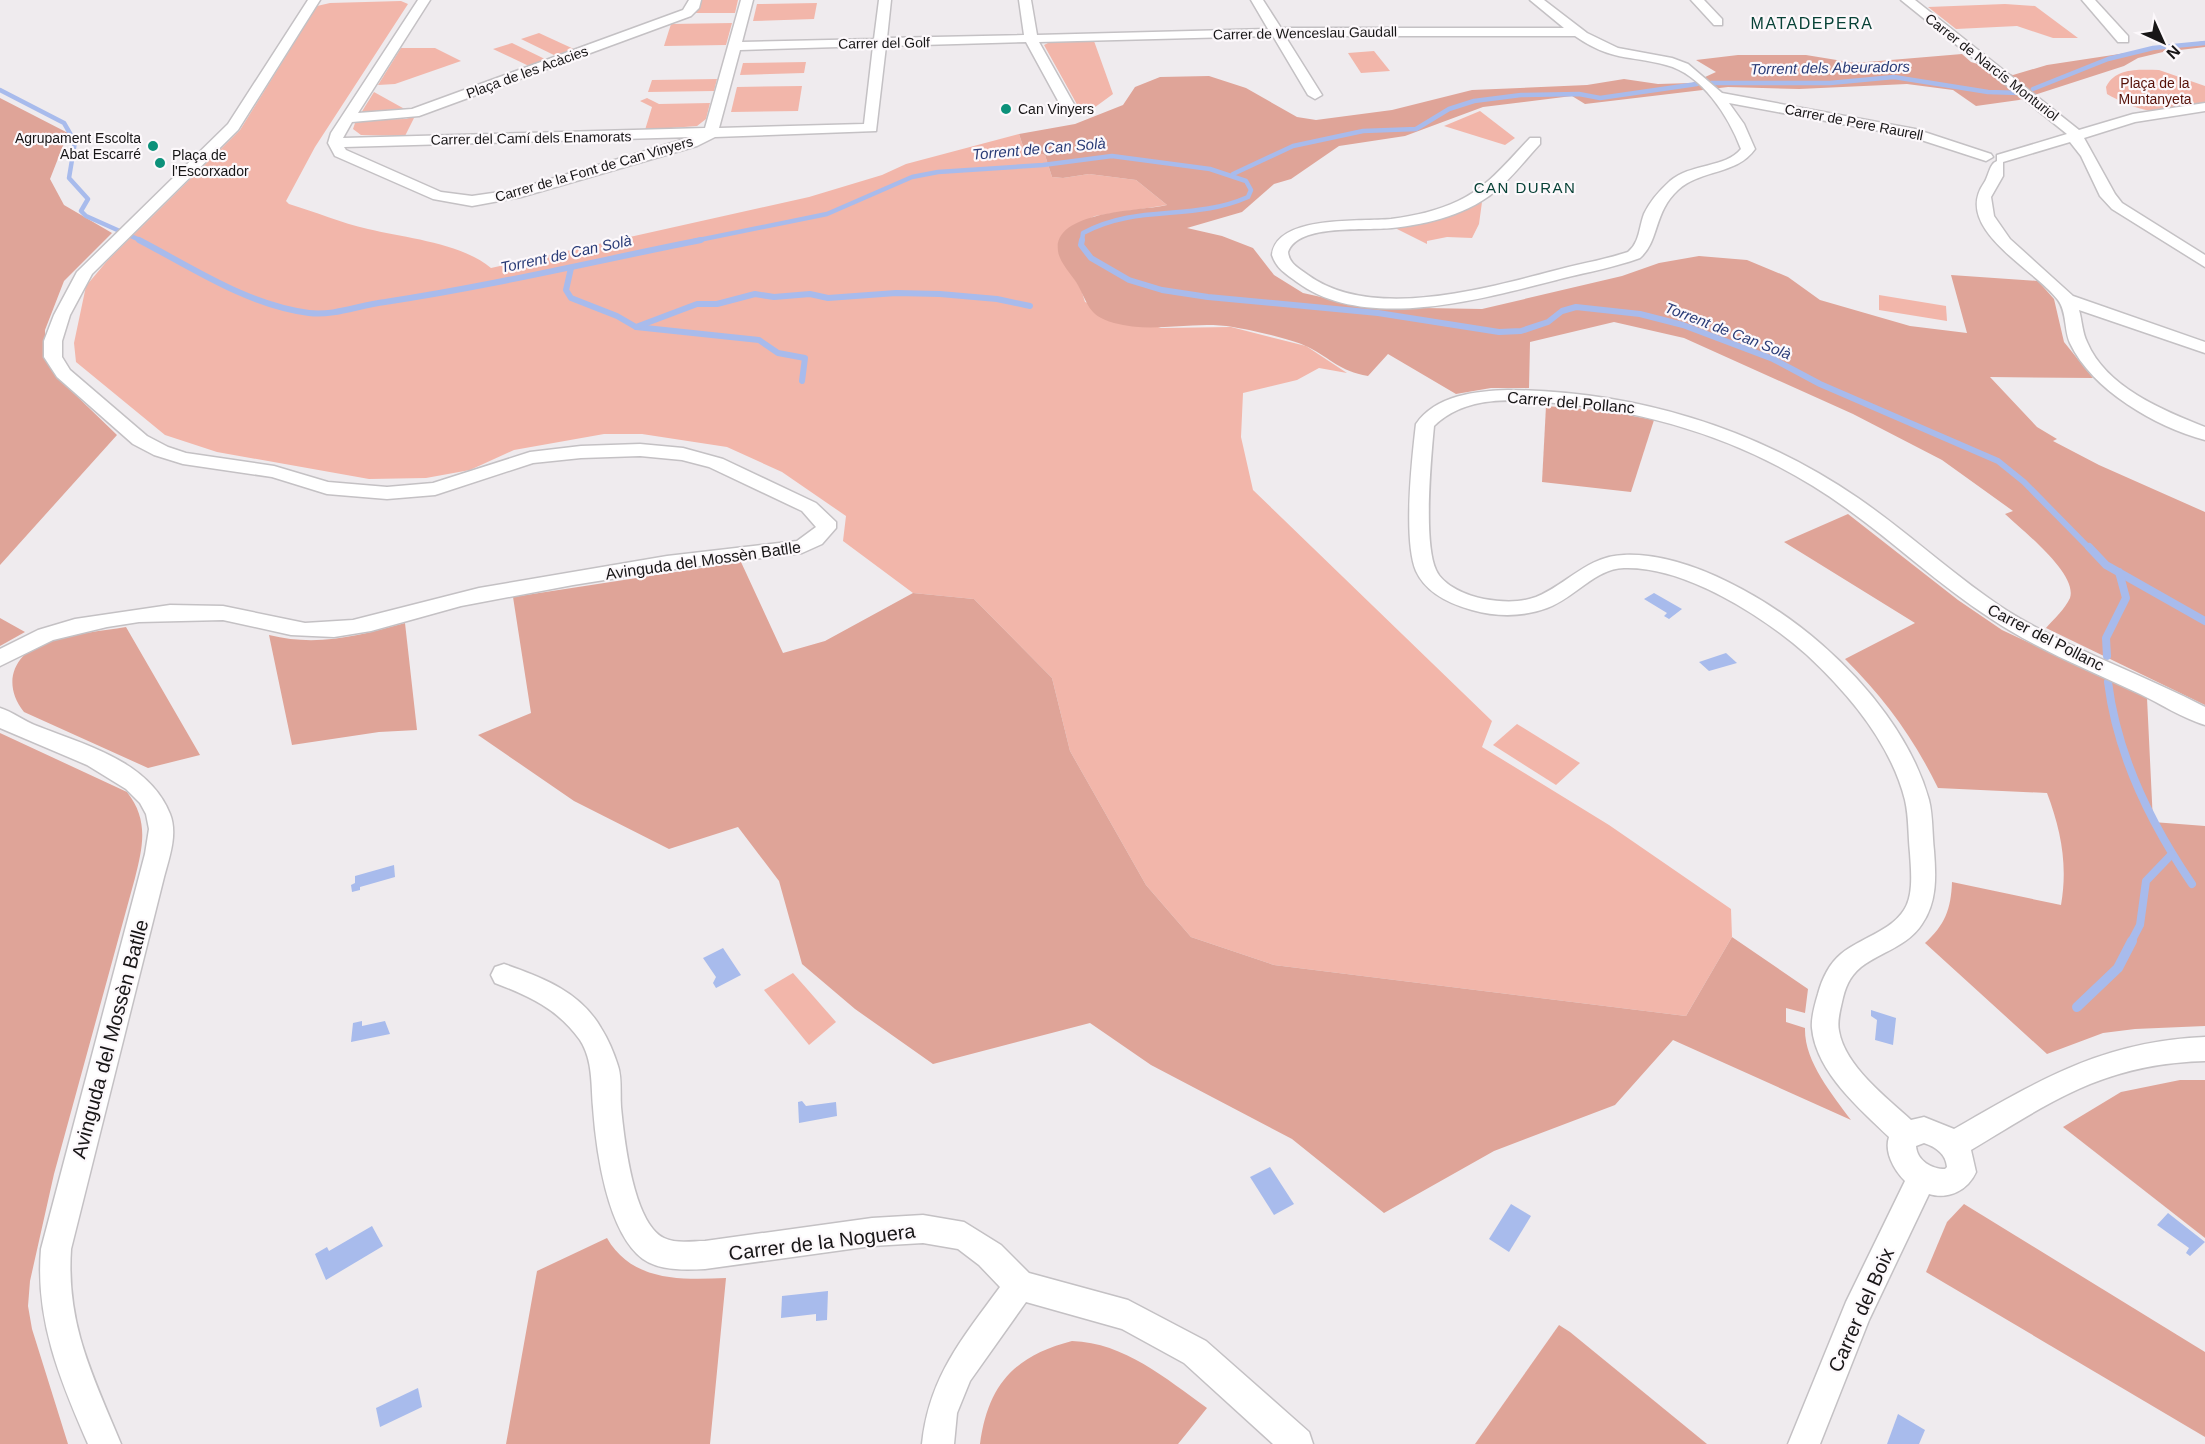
<svg xmlns="http://www.w3.org/2000/svg" width="2205" height="1444" font-family="Arial,sans-serif">
	<rect width="100%" height="100%" fill="#efebee"/>
	<g fill="#f2b6aa">
		<path d="M700 0H738L735 13H692L697 11Z"/>
		<path d="M401 1 408 4 315 147 286 201 289 204C316 212 341 223 368 229 406 238 461 243 491 268L809 197 882 175 906 164 1019 134 1024 149 1045 155 1052 177 1063 178 1089 174 1136 180 1167 205 1095 216 1072 227 1061 258 1081 289 1085 302 1161 328 1231 327 1306 346 1347 373 1319 368 1297 380 1243 393 1241 437 1253 490 1492 721 1482 747 1609 825 1731 909 1732 937 1686 1016 1274 965 1191 937 1146 885 1070 751 1052 678 974 599 913 593 843 541 846 516 782 472 727 447 642 434H604L514 450 470 470 426 478 369 479 217 452 165 435 76 362 74 343 86 286 107 261 240 130 317 6 330 3Z"/>
		<path d="M817 3 814 19 753 21 757 4Z"/>
		<path d="M2005 4 2035 6 2078 38H2053L2017 26 1956 29 1928 7Z"/>
		<path d="M732 23 726 45 664 46 671 24Z"/>
		<path d="M539 33 576 50 558 57 521 39Z"/>
		<path d="M1094 41 1113 94 1087 113 1071 111 1079 108 1044 45 1050 42Z"/>
		<path d="M512 43 549 61 531 67 493 49Z"/>
		<path d="M401 48H435L461 61 395 84 378 85Z"/>
		<path d="M1374 51 1390 71 1361 73 1348 53Z"/>
		<path d="M806 62 804 73 740 75 743 63Z"/>
		<path d="M2159 70 2205 86V107C2160 112 2148 117 2107 94L2106 87C2116 67 2140 70 2159 70Z"/>
		<path d="M717 79 714 91 648 92 652 80Z"/>
		<path d="M802 86 798 111 731 112 737 87Z"/>
		<path d="M374 92 410 112 361 113Z"/>
		<path d="M647 98 659 104 710 103 706 119 697 126 645 130 652 107 640 101Z"/>
		<path d="M1480 111 1515 138 1505 145 1444 126Z"/>
		<path d="M415 116 405 136 361 135 353 129 356 120 406 119Z"/>
		<path d="M1482 202 1479 224 1472 238 1447 237 1427 241V244L1395 228 1448 217Z"/>
		<path d="M1879 295 1946 306 1947 321 1879 310Z"/>
		<path d="M1517 724 1580 763 1556 785 1493 745Z"/>
		<path d="M793 973 836 1022 809 1045 764 990Z"/>
	</g>
	<g fill="#dfa498">
		<path d="M2205 41V47L2163 52 2138 58 2124 66 2019 100 1976 106 1953 90 1907 84 1799 89 1728 87 1585 104 1572 96 1483 107 1405 136 1339 146 1291 179 1274 184 1242 212 1187 228 1222 236 1253 248 1274 275 1303 293 1366 307 1482 309 1622 276 1659 263 1699 256 1747 260 1788 277 1820 300 1910 326 1967 333 1951 275 2038 281 2054 299 2064 342 2093 378 1990 377 2037 427 2057 439 2053 441 2099 465 2205 512V705L2046 628C2054 619 2065 609 2070 598 2078 574 2022 530 2005 514L2013 511 1942 460 1853 414 1684 338 1614 322 1530 342 1529 388H1491L1456 394 1388 354 1368 376C1339 371 1332 359 1308 347 1292 339 1251 330 1233 327 1193 320 1154 334 1114 323 1086 315 1089 303 1076 282 1070 273 1059 261 1058 251 1052 210 1144 211 1167 205L1136 180 1089 174 1063 178 1052 177 1045 155 1024 149 1019 134 1075 124 1123 105 1135 87 1160 77 1209 76 1246 88 1297 117 1316 120 1392 110 1472 90 1587 85 1624 79 1658 84 1692 83 1716 72 1696 60 1738 55H1806L1855 63 1962 54 1971 62 2013 75 2047 65Z"/>
		<path d="M0 98 68 133 50 179 64 205 112 233 64 281 45 330V355L57 377 117 435 0 565Z"/>
		<path d="M1546 406 1607 411 1654 420 1631 492 1542 482Z"/>
		<path d="M1848 514 1958 600 2002 630 2147 698 2153 822 2205 826V1026L2135 1029 2103 1033 2047 1054 1925 943C1945 925 1951 909 1952 882L2061 905C2068 865 2061 830 2047 793L1938 788C1913 737 1885 699 1845 659L1915 623 1784 542Z"/>
		<path d="M741 562 783 653 825 641 913 593 974 599 1052 678 1070 751 1146 885 1191 937 1274 965 1686 1016 1732 937 1808 989 1805 1013 1786 1008V1022L1805 1028C1804 1061 1832 1094 1851 1120L1673 1040 1615 1105 1494 1151 1384 1213 1292 1139 1151 1065 1090 1023 933 1064 855 1009 802 964 779 881 738 827 669 849 574 801 478 735 531 713 513 597Z"/>
		<path d="M0 618 25 632 0 646Z"/>
		<path d="M405 623 417 730 379 732 292 745 269 635C317 647 358 636 405 623Z"/>
		<path d="M126 627 200 755 148 768 24 712C0 682 15 650 52 640 76 633 102 631 126 627Z"/>
		<path d="M0 733 127 792C149 820 143 846 135 878L54 1174 30 1281 28 1306 32 1329 68 1444H0Z"/>
		<path d="M2180 1080H2205V1238L2063 1127 2121 1092Z"/>
		<path d="M1964 1204 2205 1352V1437L1926 1272 1947 1222Z"/>
		<path d="M607 1238C632 1282 682 1280 726 1278L710 1444H506L537 1271Z"/>
		<path d="M1559 1325 1570 1332 1707 1444H1475Z"/>
		<path d="M1072 1341C1125 1343 1165 1378 1207 1408L1178 1444H980C988 1385 1014 1356 1072 1341Z"/>
	</g>
	<g fill="#a8bbec">
		<path d="M1654 593 1682 609 1669 619 1664 616 1667 613 1644 599Z"/>
		<path d="M1726 653 1737 663 1709 671 1699 662Z"/>
		<path d="M394 865 395 877 360 887V890L352 892 351 885 355 883V876Z"/>
		<path d="M723 948 741 975 716 988 713 983 716 977 703 958Z"/>
		<path d="M1871 1010 1896 1018 1893 1045 1875 1040 1877 1020 1871 1016Z"/>
		<path d="M362 1021V1026L385 1021 390 1034 351 1042 353 1023Z"/>
		<path d="M802 1101 806 1106 836 1102 837 1116 799 1123 798 1102Z"/>
		<path d="M1270 1167 1294 1204 1274 1215 1250 1177Z"/>
		<path d="M1511 1204 1531 1216 1509 1252 1489 1239Z"/>
		<path d="M2168 1213 2205 1242 2190 1256 2186 1253 2189 1248 2157 1225Z"/>
		<path d="M372 1226 383 1246 326 1280 315 1254 327 1247 329 1251Z"/>
		<path d="M828 1291 827 1320 816 1321V1314L781 1318 782 1296Z"/>
		<path d="M418 1388 422 1407 380 1427 376 1408Z"/>
		<path d="M1898 1414 1925 1430 1919 1444H1887Z"/>
	</g>
	<g fill="none" stroke-linecap="round" stroke-linejoin="round">
		<g stroke="#a8bbec" stroke-width="4.5">
			<path d="M1711 83H1830L1894 77 1988 92 2020 93"/>
			<path d="M2033 89 2108 59 2153 48 2205 43"/>
			<path d="M0 90 64 123 75 142 69 178 88 199 81 211 86 216 142 241"/>
			<path d="M1233 174 1293 146 1363 131 1416 129 1449 109 1474 101 1521 95 1579 94 1600 98 1697 84"/>
			<path d="M694 241 827 214 912 177 938 172 1043 165 1112 156 1210 169 1246 181 1251 190 1248 197C1191 222 1140 203 1083 233L1082 241"/>
		</g>
		<g stroke="#a8bbec" stroke-width="6">
			<path d="M139 240C193 268 247 305 309 313 335 316 359 305 385 302 491 286 596 261 701 240"/>
			<path d="M1082 240 1081 245 1091 258 1129 280 1162 290 1208 297 1378 313 1499 332 1521 331 1548 322 1562 311 1576 307 1640 314 1683 325 1773 359 1820 384 1998 461 2024 482 2090 549"/>
			<path d="M571 268 566 290 571 298 617 316 636 327 759 340 778 353 805 358 802 381"/>
			<path d="M636 327 697 304H717L755 294 774 297 810 294 828 298 896 293 940 294 997 299 1030 306"/>
		</g>
		<g stroke="#a8bbec" stroke-width="8">
			<path d="M2089 547 2106 565 2205 621"/>
			<path d="M2107 656 2106 638 2126 598 2119 572"/>
			<path d="M2108 682C2117 755 2151 824 2192 884"/>
			<path d="M2131 942 2140 925 2146 881 2171 855"/>
		</g>
		<path stroke="#a8bbec" stroke-width="10" d="M2077 1007 2118 968 2132 941"/>
		<g stroke="#c4c1c4" stroke-width="3">
			<g id="street">
				<path d="M308 0H320L238 130 92 274 70 315 62 341V357L70 370 147 436 168 447 186 453 274 466 328 482 387 487 433 483 530 452 581 446 640 444 683 448 723 459 816 503 836 522V528L822 544 802 553 667 570 573 585 461 606 371 631 334 637 291 635 223 620 139 622 107 627 53 640 0 666V649L38 630 75 619 170 605 223 606 305 623 353 620 479 588 667 556 797 541 816 527 802 511 709 467 682 460 640 456 581 458 533 463 435 495 387 499 327 494 272 477 183 464 154 455 133 444 57 377 44 357V341L54 315 77 272 228 124Z"/>
				<path d="M418 0H430L358 113 412 109 683 10 689 0H701L699 8 691 16 419 116 352 122 343 138 705 128 741 0H753L742 42 874 39 879 0H891L887 38 1024 35 1019 0H1031L1037 35 1268 29 1251 0H1263L1281 28H1564L1530 0H1544L1587 33 1618 48 1672 58 1688 64 1722 93 1915 129 1991 154 1993 157 1986 161 1912 137 1729 103 1744 124 1755 149C1737 175 1701 169 1678 190 1653 213 1660 240 1640 258 1615 267 1589 272 1564 278 1488 297 1367 334 1297 282 1286 274 1276 268 1272 255 1276 214 1363 222 1391 219 1414 216 1437 211 1458 201 1488 187 1507 162 1530 138H1540V144C1526 159 1514 175 1499 188 1470 214 1429 224 1392 228 1367 231 1298 223 1288 252 1289 264 1299 268 1308 275 1371 321 1484 289 1553 271 1578 264 1604 260 1628 252 1640 242 1639 227 1644 214 1650 201 1660 190 1670 181 1691 163 1726 168 1741 149 1729 117 1702 74 1666 65 1628 55 1611 61 1575 36H1285L1322 95 1315 99 1308 95 1273 36 1039 42 1076 108 1069 112 1062 108 1026 42 886 46 876 131 715 137 697 146 521 197 472 206 433 199 335 156 328 143 331 133ZM873 46 864 124 719 128 740 50ZM692 137 514 190 472 196 441 192 346 150 344 147Z"/>
				<path d="M1691 0H1704L1722 19V25H1714Z"/>
				<path d="M1901 0H1915L2079 130 2133 114 2205 103V111L2135 122 2084 138 2115 194 2122 203 2205 255V267L2112 209 2100 196 2081 156 2070 142 2003 162V176L1991 197 1994 216 2010 239 2073 296 2205 342V353L2079 310C2082 320 2082 332 2087 342 2106 387 2162 410 2205 427V440C2156 427 2092 390 2070 343 2064 330 2067 312 2058 300 2035 269 1952 229 1984 183 1989 176 1989 164 1997 161V155L2067 134Z"/>
				<path d="M2082 0H2095L2128 36V42H2118Z"/>
				<path d="M1508 390C1633 391 1754 427 1858 498 1909 533 1954 576 2006 610 2068 649 2140 673 2205 707V725C2182 718 2161 704 2140 694 2089 670 2036 649 1990 618 1939 585 1895 543 1846 508 1760 446 1660 412 1555 403 1513 399 1466 395 1434 426 1431 458 1423 542 1436 570 1443 586 1468 596 1484 599 1501 602 1520 603 1536 597 1568 584 1587 556 1624 555 1690 552 1773 602 1821 644 1867 684 1912 739 1929 800 1933 816 1932 834 1934 851 1936 877 1937 902 1922 924 1908 946 1881 952 1861 967 1849 977 1845 988 1842 1002 1840 1011 1837 1021 1839 1031 1845 1066 1886 1097 1911 1120L1924 1117 1954 1129C2040 1080 2103 1041 2205 1037V1061C2104 1064 2054 1100 1971 1150L1976 1172C1968 1190 1949 1200 1929 1194L1869 1320 1820 1444H1788L1846 1302 1905 1181C1894 1170 1884 1152 1889 1137 1860 1109 1816 1072 1812 1028 1811 1018 1815 1004 1818 994 1822 979 1829 964 1841 954 1860 938 1890 932 1904 910 1914 895 1911 870 1910 853 1908 835 1909 817 1905 800 1891 744 1849 694 1807 655 1763 616 1685 566 1624 568 1594 569 1575 598 1547 608 1523 617 1497 617 1472 610 1450 604 1426 593 1416 571 1403 540 1412 458 1416 424 1436 395 1476 391 1508 390ZM1924 1143C1936 1147 1946 1154 1947 1167L1945 1169C1932 1169 1917 1161 1916 1146Z"/>
				<path d="M0 708C13 712 24 721 37 726 85 745 149 761 170 814 178 834 169 858 164 877L71 1249C66 1325 93 1376 121 1444H88C60 1380 35 1320 41 1249L145 854 149 829 146 814 140 803 126 789 87 765 0 728Z"/>
				<path d="M504 964C541 977 580 991 601 1028 608 1039 614 1053 618 1066 622 1078 620 1094 621 1107 624 1138 633 1223 664 1238 676 1244 692 1241 705 1241L872 1218 923 1215 964 1222 1001 1245 1029 1273 1128 1300 1206 1341 1309 1432 1313 1444H1273L1184 1363 1122 1329 1026 1302 970 1381 957 1413 954 1444H922C929 1377 962 1339 1000 1287L979 1265 958 1249 923 1243 872 1246 705 1269C685 1270 660 1271 643 1259 607 1232 596 1150 593 1107 591 1084 593 1060 580 1040 558 1009 529 996 495 983L491 975 495 967Z"/>
			</g>
		</g>
		<use href="#street" fill="#fff" fill-rule="evenodd"/>
	</g>
	<g fill="#0c917a" stroke="#fcf8fb" stroke-width="2">
		<circle cx="1006" cy="109" r="6"/>
		<circle cx="153" cy="146" r="6"/>
		<circle cx="160" cy="163" r="6"/>
	</g>
	<g text-anchor="middle" stroke-width="4.5" stroke-linejoin="round" paint-order="stroke">
		<g font-size="14" fill="#181617" stroke="#fcf8fb">
			<text transform="translate(1305 33) rotate(-1)" y="5">Carrer de Wenceslau Gaudall</text>
			<text transform="translate(884 43) rotate(-1)" y="5">Carrer del Golf</text>
			<text transform="translate(1992 67) rotate(38)" y="5">Carrer de Narcís Monturiol</text>
			<text transform="translate(527 72) rotate(-20)" y="5">Plaça de les Acàcies</text>
			<text transform="translate(1854 122) rotate(11)" y="5">Carrer de Pere Raurell</text>
			<text transform="translate(531 138) rotate(-1)" y="5">Carrer del Camí dels Enamorats</text>
			<text transform="translate(594 169) rotate(-16)" y="5">Carrer de la Font de Can Vinyers</text>
		</g>
		<g font-size="14" fill="#561108" stroke="#fcf8fb">
			<text x="2155" y="88">Plaça de la<tspan x="2155" dy="16">Muntanyeta</tspan></text>
		</g>
		<g font-size="14" fill="#181617" stroke="#fcf8fb" text-anchor="start">
			<text x="1018" y="114">Can Vinyers</text>
			<text x="141" y="143" text-anchor="end">Agrupament Escolta<tspan x="141" dy="16">Abat Escarré</tspan></text>
			<text x="172" y="160">Plaça de<tspan x="172" dy="16">l'Escorxador</tspan></text>
		</g>
		<g font-size="15" font-style="italic" fill="#2a3c77" stroke="#fcf8fb">
			<text transform="translate(1830 68) rotate(-1)" y="5">Torrent dels Abeuradors</text>
			<text transform="translate(1039 149) rotate(-5)" y="5">Torrent de Can Solà</text>
			<text transform="translate(566 254) rotate(-12)" y="5">Torrent de Can Solà</text>
			<text transform="translate(1728 331) rotate(21)" y="5">Torrent de Can Solà</text>
		</g>
		<g font-size="15" letter-spacing="1.5" fill="#084237" stroke="#fcf8fb">
			<text x="1525" y="193">CAN DURAN</text>
		</g>
		<g font-size="16" letter-spacing="1.5" fill="#084237" stroke="#fcf8fb">
			<text x="1812" y="29">MATADEPERA</text>
		</g>
		<g font-size="16" fill="#181617" stroke="#fcf8fb">
			<text transform="translate(1571 402) rotate(5)" y="6">Carrer del Pollanc</text>
			<text transform="translate(703 560) rotate(-8)" y="6">Avinguda del Mossèn Batlle</text>
			<text transform="translate(2046 637) rotate(27)" y="6">Carrer del Pollanc</text>
		</g>
		<g font-size="20" fill="#181617" stroke="#fcf8fb">
			<text transform="translate(110 1039) rotate(-75)" y="7">Avinguda del Mossèn Batlle</text>
			<text transform="translate(822 1242) rotate(-7)" y="7">Carrer de la Noguera</text>
			<text transform="translate(1861 1310) rotate(-66)" y="7">Carrer del Boix</text>
		</g>
	</g>
	<g transform="translate(2163 42) rotate(135)" stroke="#fcf8fb" stroke-width="4.5" paint-order="stroke">
	<path d="M0-4.5L10 22L0 15L-10 22Z" fill="#181617"/>
	<text y="-9" font-size="16" font-weight="bold" text-anchor="middle" fill="#181617">N</text>
	</g>
</svg>
